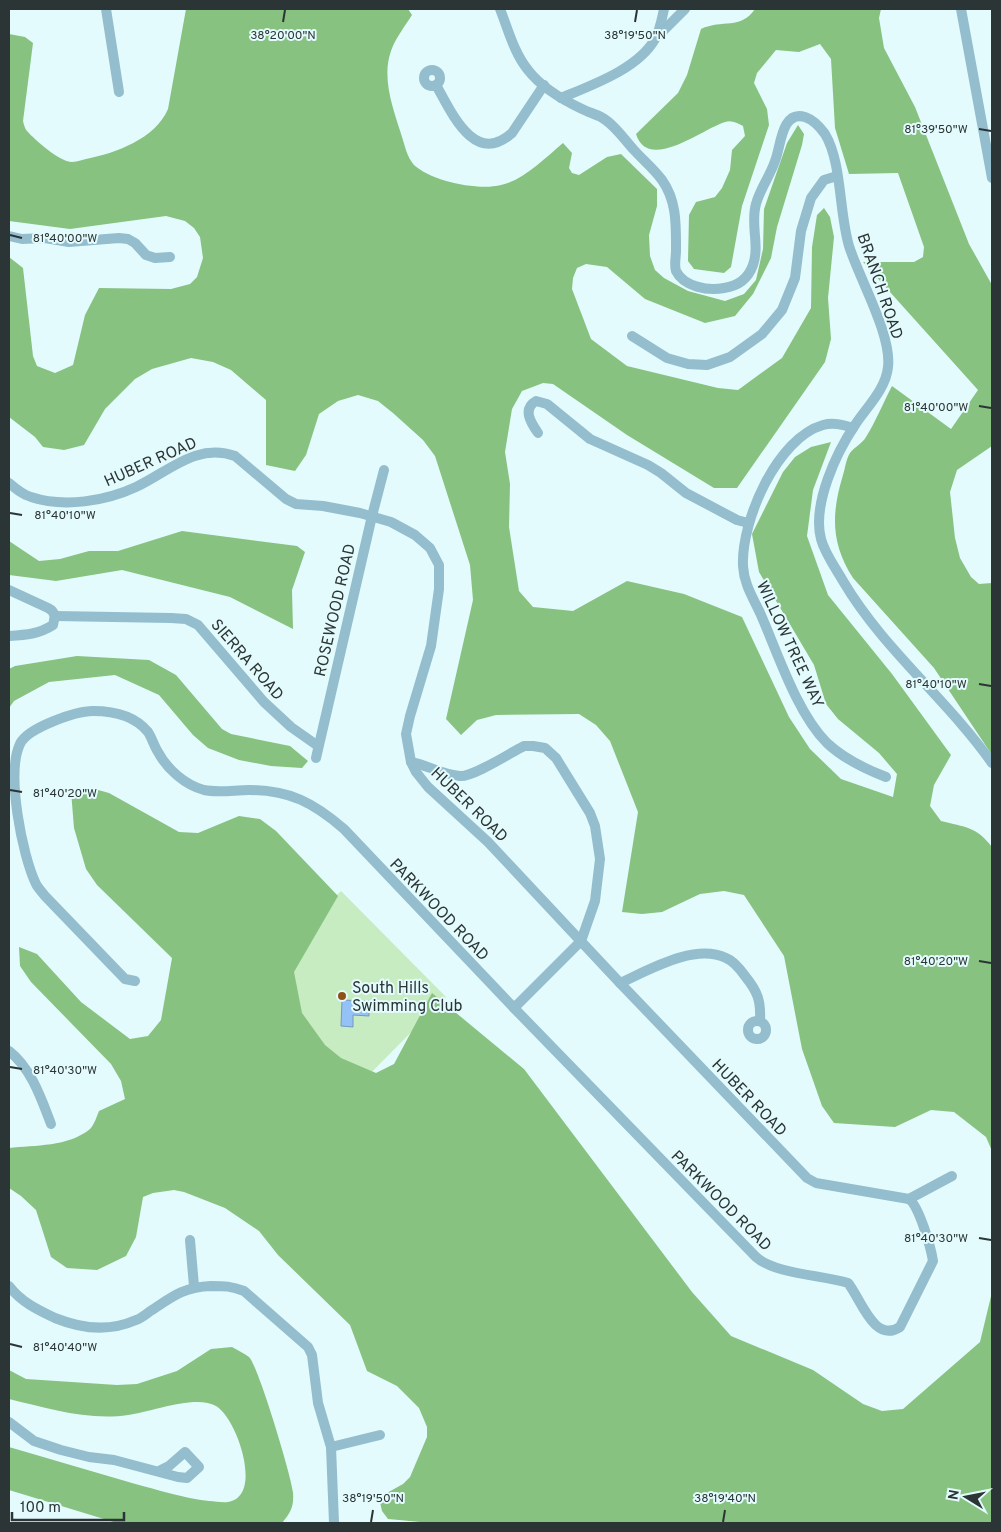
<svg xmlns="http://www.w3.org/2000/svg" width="1001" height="1532" font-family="Overpass,sans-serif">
	<rect width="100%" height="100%" fill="#e3fbfc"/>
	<path fill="#c7ecc1" d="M341 891 446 997 344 1100 238 994Z"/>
	<g fill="#87c280">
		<path d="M186 9H408L412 15C405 26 395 39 391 51 381 79 394 111 402 137 405 146 407 157 414 165 431 181 478 191 501 185 524 180 545 158 563 143L572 153 569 168 572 173 579 175 607 157 621 154 657 189V206L649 235 650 256 655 270 664 278 688 291 725 301 744 294 756 280 763 249 764 209 787 143 798 125 804 134 802 145 777 227 771 258 753 294 735 316 705 323 645 299 607 267 586 264 577 268 573 278 572 289 591 339 627 366 718 388 738 390 782 358 811 308 812 247 817 215 824 208 830 217 834 237 828 298 831 339 825 362 737 488H714L627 435 553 384 543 383 522 391 512 409 505 452 510 484 509 527 519 591 533 607 573 611 627 581 684 594 742 617 789 717 810 749 841 779 893 797 897 774 879 753 838 719 826 704 814 665 759 572 752 534 783 472 795 457 811 447 831 442 813 490 807 536 828 595 892 674 951 755 934 785 930 806 941 821C965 827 977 827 992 847V1151L986 1137 954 1112 931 1110 895 1127 834 1123 822 1106 802 1049 784 956 744 895 724 891 700 894 662 912 642 914 622 912 638 812 610 741 596 725 579 714 496 715 477 720 461 735 446 719 473 600 470 565 435 456 423 440 393 413 378 401 358 395 338 401 319 414 306 455 295 471 266 465V400L231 370 213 362 191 358 152 369 135 379 105 409 84 445 64 450 43 447 35 437 9 417V257L23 268 33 356 37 366 55 373 73 365 85 315 99 288 171 289 190 284 197 277 203 258 200 237 194 228 185 221 166 216 70 229 9 221V34L25 37 33 43 23 121C24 125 25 129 27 131 35 140 59 161 71 162 76 162 81 160 86 159 116 153 155 139 168 109Z"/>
		<path d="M755 9H881L879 18 884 48 915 107 969 244 992 285V446L957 470 950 492 955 538 960 558 971 577 979 584 992 583V755L934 668 853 578C831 544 831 514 843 475 845 469 846 459 850 453 854 447 862 444 866 437 876 421 883 403 892 386L951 429 978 390 863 262H914L923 257 924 247 898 173 849 174 835 128 831 59 820 44 799 52 776 50 757 73 754 83 767 109 769 125 742 206 731 267 724 273 694 269 688 261 689 215 696 202 715 197 722 188 730 170 732 150 745 136 743 126C737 123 732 120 725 122 704 128 648 173 636 134L678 93 687 75 701 29C722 19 741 30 755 9Z"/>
		<path d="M182 531 297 546 305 552 292 590 293 629 230 597 122 570 56 581 9 575V541L39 561 60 559 89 551H118Z"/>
		<path d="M77 656 149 660 176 675 222 729 231 734 290 746 308 761 302 768 271 766 239 760 208 748 193 735 159 695 115 675 49 682 14 701 9 708V669L15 666Z"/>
		<path d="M91 788 109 793 179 832 198 833 239 816 260 819 276 831 338 896 294 972 302 1013 325 1045 341 1058 376 1073 394 1064 432 993 524 1069 692 1292 731 1336 813 1370 863 1404 882 1411 903 1409 980 1342 992 1292V1523H431L388 1519 382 1511 380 1502 385 1494 403 1484 410 1477 427 1437V1427L419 1408 397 1386 367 1371 350 1325 278 1255 259 1231 225 1208 184 1192 174 1190 153 1193 143 1197 136 1237 126 1256 97 1270 67 1268 51 1257 36 1210 21 1196 9 1188V1148C35 1145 68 1147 90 1129 94 1125 97 1116 99 1111L125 1099 121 1081 111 1064 31 982 20 966 19 947 37 954 81 1002 130 1039 148 1036 161 1020 172 958 97 885 86 869 74 828 71 791Z"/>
		<path d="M232 1347C237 1350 244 1353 249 1357 258 1365 291 1475 293 1492 294 1507 291 1512 282 1523H117L9 1490V1447C50 1459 91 1471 132 1483 158 1490 183 1498 209 1501 215 1501 222 1503 228 1502 264 1497 237 1418 216 1406 196 1394 151 1412 128 1415 88 1421 47 1408 9 1399V1370L26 1379 117 1385 137 1384 177 1371 211 1349Z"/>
	</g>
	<path fill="#95c2f6" stroke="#7698bc" d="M342 1000 369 1001V1016L353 1015V1027L341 1026Z"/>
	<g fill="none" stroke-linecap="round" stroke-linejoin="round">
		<g stroke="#94bdce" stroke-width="10">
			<path d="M106 9 119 92"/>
			<path d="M500 9C508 29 514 53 528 70 541 87 563 100 582 109 588 112 595 114 601 117 614 124 624 139 634 150 643 160 654 169 662 180 677 201 676 225 676 251 676 257 674 265 676 271 684 287 708 291 724 288 738 286 748 279 753 265 760 245 750 224 756 204 760 189 770 176 775 161 781 147 781 110 805 117 814 120 820 127 825 134 842 162 839 213 849 246 859 278 892 335 888 367 886 389 866 408 855 425 836 453 812 505 821 539 825 554 835 567 843 581 883 649 947 699 992 763"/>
			<path d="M961 9 992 178"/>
			<path d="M658 36 685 9"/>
			<circle cx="432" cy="78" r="8"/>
			<path d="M436 85C451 111 474 167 512 133L544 85"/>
			<path d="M561 98C592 85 638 69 655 39 660 30 662 18 664 9"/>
			<path d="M9 236 22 239 45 238 69 242 119 238 128 239 135 243 146 255 155 258 170 257"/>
			<path d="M632 336 667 358 688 364 707 365 730 357 762 334 782 310 795 278 801 231 811 198 824 180 837 176"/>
			<path d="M853 428C843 425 834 422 823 425 777 438 741 521 743 566 744 585 754 599 761 615 778 654 797 713 827 743 844 759 865 769 886 777"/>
			<path d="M538 433C531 423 522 409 536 401L547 404 590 439 648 465 661 473 686 493 737 520 748 523"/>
			<path d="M9 483C16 489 23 495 31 497 64 508 106 501 136 487 168 472 197 442 235 456L286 499 296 504 323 506 360 513 391 522 415 535 430 548 439 565V589L431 646 410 716 406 734 411 762 416 772 428 787 488 842 620 983 807 1178 816 1183 909 1199"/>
			<path d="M9 590 48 608C56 612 55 617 53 625 39 634 26 635 9 636"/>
			<path d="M55 616 171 618 186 619 198 625 264 702 291 727 318 746"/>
			<path d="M316 758 372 516 384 470"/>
			<path d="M411 762C427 765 443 775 460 776 473 777 510 753 524 746H533L545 748 556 758 590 813 595 826 600 859 595 901 581 941 514 1008"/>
			<path d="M135 981 125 979 45 896C42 892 38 888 36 884 22 855 6 773 20 744 27 728 76 711 93 711 113 711 135 716 148 732 152 738 154 746 158 752 167 769 185 785 204 790 218 793 235 790 249 790 290 790 314 803 344 829L514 1008 756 1257C775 1274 822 1275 848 1283 861 1299 874 1344 900 1327L933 1261C931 1248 919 1206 909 1199"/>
			<path d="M620 983C649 970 694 943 726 958 734 961 740 969 745 976 758 992 761 1001 760 1021"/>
			<circle cx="757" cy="1030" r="9"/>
			<path d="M9 1051C31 1068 41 1098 51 1124"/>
			<path d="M909 1199 952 1176"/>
			<path d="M190 1240 194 1286"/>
			<path d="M9 1286C21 1302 38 1310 55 1318 82 1329 109 1332 136 1320 142 1318 147 1313 152 1310 173 1296 184 1287 211 1286 225 1286 231 1286 244 1291L308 1347 312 1355 318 1403 331 1447 334 1523"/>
			<path d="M9 1422 34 1441 61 1450 89 1457 114 1460 178 1477 187 1478 199 1467 185 1452 169 1466 159 1471"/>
			<path d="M331 1447 380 1435"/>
		</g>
	</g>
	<path fill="none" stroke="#2c3535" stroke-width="2" d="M283 22 285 10M635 22 637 10M979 129 991 131M10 235 22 238M979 406 991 408M10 513 22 515M979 684 991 686M10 790 22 792M979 961 991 963M10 1067 22 1069M979 1238 991 1240M10 1344 22 1347M371 1522 373 1510M723 1522 725 1510"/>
	<circle fill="#905117" stroke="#e3fbfc" stroke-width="2" cx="342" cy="996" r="5"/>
	<g text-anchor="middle" stroke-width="4" stroke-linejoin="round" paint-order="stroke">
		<g font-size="16" fill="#2c3535" stroke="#e3fbfc">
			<text transform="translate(881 286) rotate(71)" y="6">BRANCH ROAD</text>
			<text transform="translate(150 461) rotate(-24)" y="6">HUBER ROAD</text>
			<text transform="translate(334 610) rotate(-77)" y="6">ROSEWOOD ROAD</text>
			<text transform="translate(791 644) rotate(65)" y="6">WILLOW TREE WAY</text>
			<text transform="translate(248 659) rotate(49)" y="6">SIERRA ROAD</text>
			<text transform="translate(470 804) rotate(44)" y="6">HUBER ROAD</text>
			<text transform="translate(440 909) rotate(46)" y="6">PARKWOOD ROAD</text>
			<text transform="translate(750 1097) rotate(46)" y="6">HUBER ROAD</text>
			<text transform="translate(722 1200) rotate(45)" y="6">PARKWOOD ROAD</text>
		</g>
		<g font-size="16" fill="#2c3535" stroke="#e3fbfc" text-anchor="start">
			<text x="352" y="993">South Hills<tspan x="352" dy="18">Swimming Club</tspan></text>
		</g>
	</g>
	<g font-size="12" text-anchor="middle" fill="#2c3535" stroke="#e3fbfc" stroke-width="4" stroke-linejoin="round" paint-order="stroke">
		<text x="283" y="39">38°20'00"N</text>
		<text x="635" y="39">38°19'50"N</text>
		<text x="936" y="133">81°39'50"W</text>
		<text x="65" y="242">81°40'00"W</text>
		<text x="936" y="411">81°40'00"W</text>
		<text x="65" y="519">81°40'10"W</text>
		<text x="936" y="688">81°40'10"W</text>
		<text x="65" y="797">81°40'20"W</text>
		<text x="936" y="965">81°40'20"W</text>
		<text x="65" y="1074">81°40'30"W</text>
		<text x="936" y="1242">81°40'30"W</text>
		<text x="65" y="1351">81°40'40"W</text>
		<text x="373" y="1502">38°19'50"N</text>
		<text x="725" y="1502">38°19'40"N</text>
	</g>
	<rect width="1001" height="1532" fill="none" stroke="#2c3535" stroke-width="20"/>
	<g transform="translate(966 1497) rotate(280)" stroke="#e3fbfc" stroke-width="4" paint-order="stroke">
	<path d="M0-4L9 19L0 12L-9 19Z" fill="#2c3535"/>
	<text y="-8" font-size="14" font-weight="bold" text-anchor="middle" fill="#2c3535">N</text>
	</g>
	<path d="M12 1512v8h112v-8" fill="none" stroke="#2c3535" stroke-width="2.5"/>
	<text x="20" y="1512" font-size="15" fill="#2c3535" stroke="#e3fbfc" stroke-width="4" paint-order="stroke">100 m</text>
</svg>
